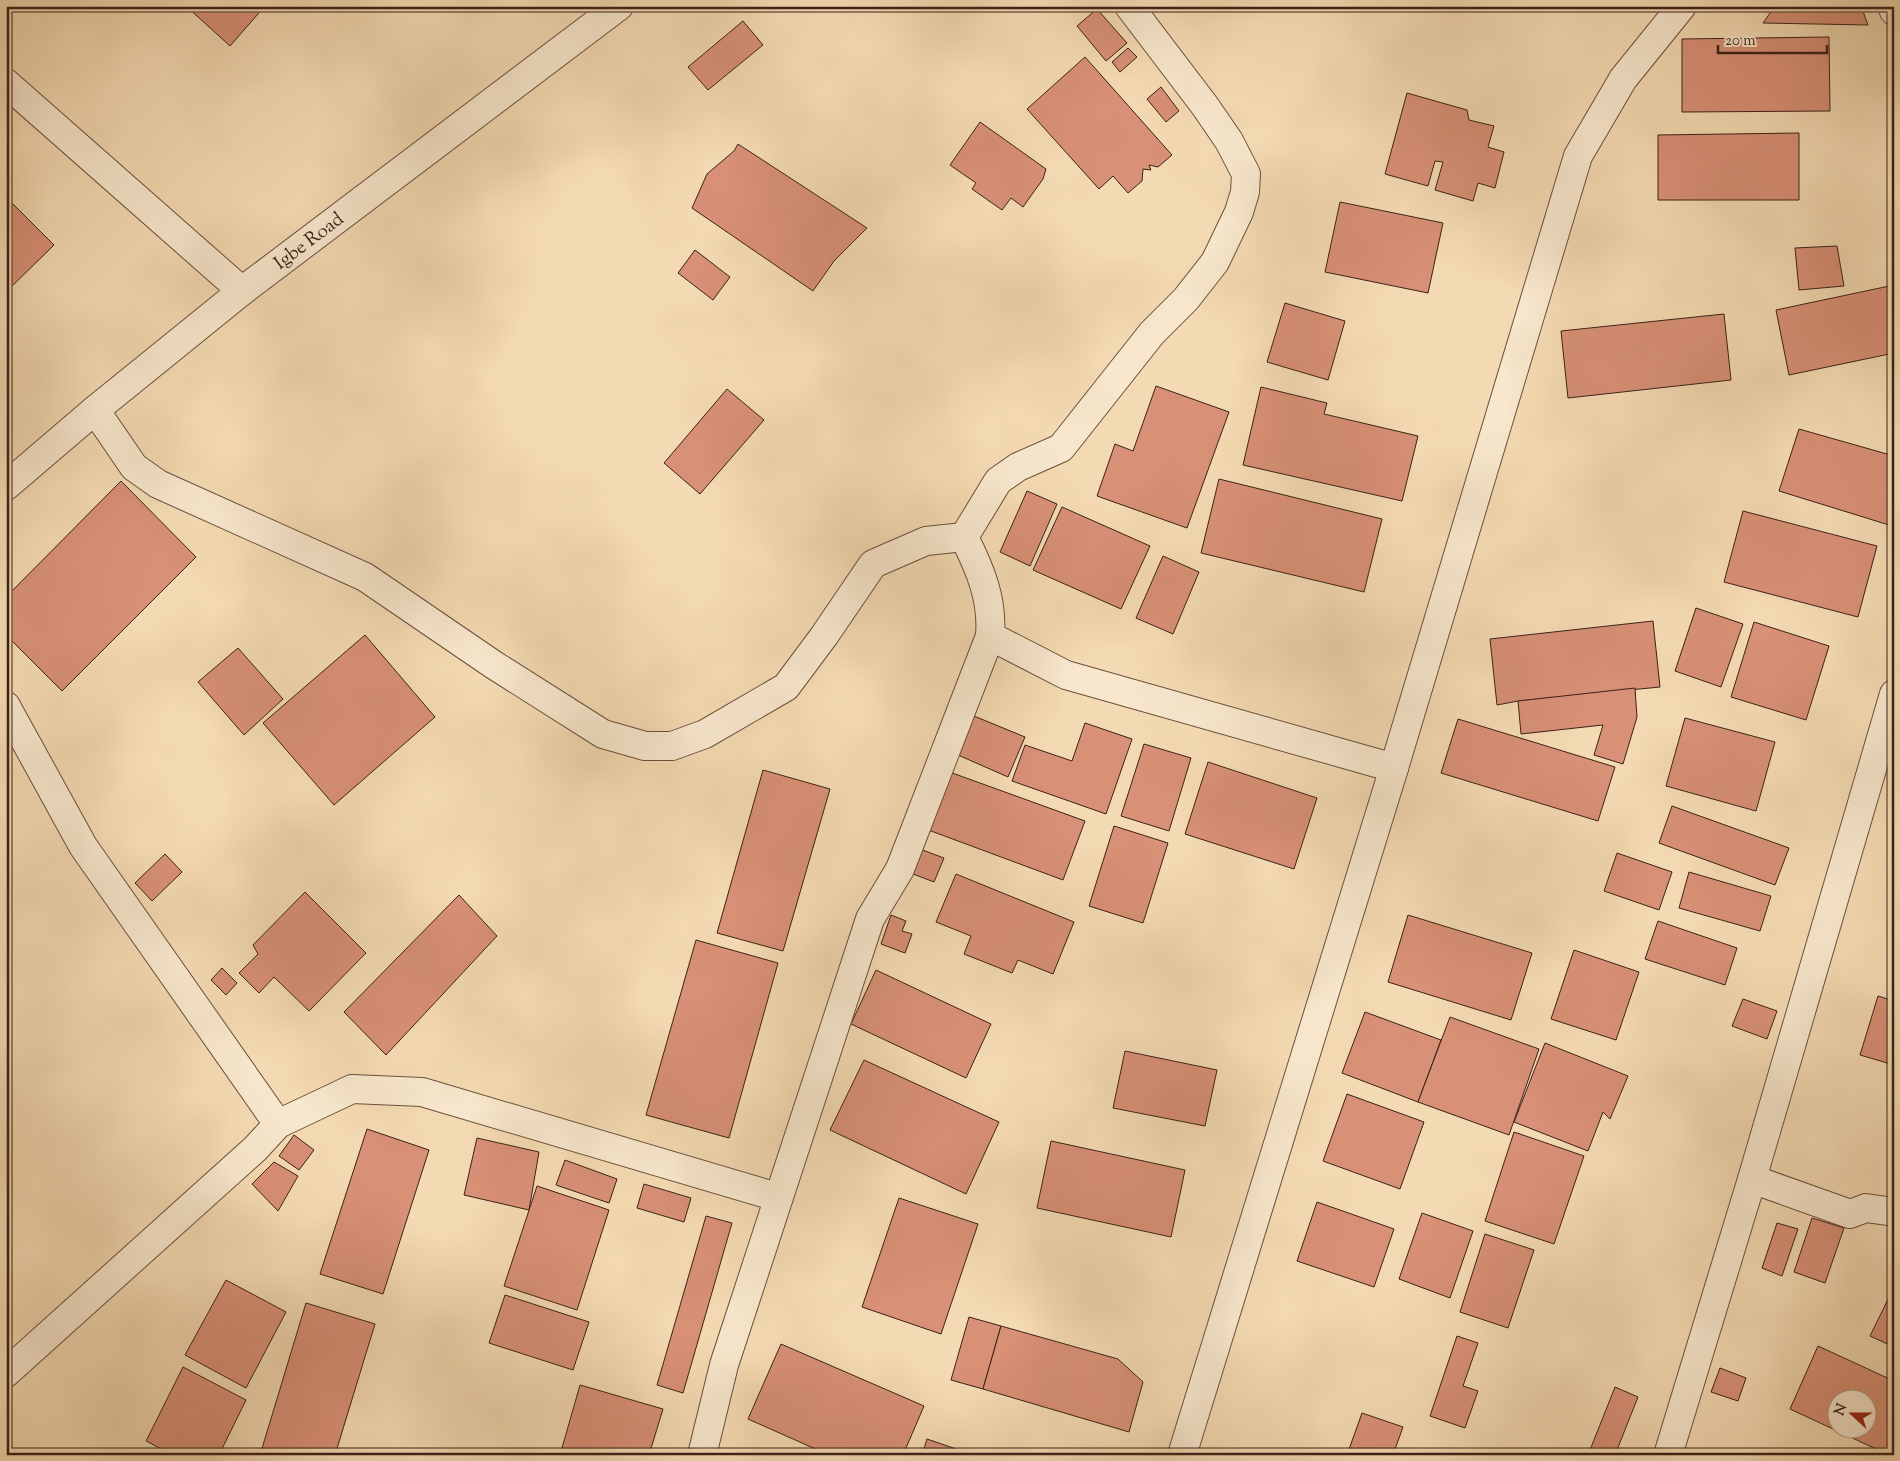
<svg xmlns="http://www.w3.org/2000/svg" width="1900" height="1461" font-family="'Sorts Mill Goudy',serif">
	<rect width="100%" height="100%" fill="#f4dab2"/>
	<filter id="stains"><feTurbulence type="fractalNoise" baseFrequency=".004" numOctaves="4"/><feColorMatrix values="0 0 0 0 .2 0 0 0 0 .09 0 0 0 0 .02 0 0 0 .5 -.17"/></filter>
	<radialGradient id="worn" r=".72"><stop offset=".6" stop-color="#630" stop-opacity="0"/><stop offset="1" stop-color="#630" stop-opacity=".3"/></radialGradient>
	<g fill="#d89076" stroke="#3b2118" fill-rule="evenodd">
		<path d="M186 6H265L230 46Z"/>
		<path d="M1775 6H1861L1868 25 1763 23Z"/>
		<path d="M1097 9 1127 43 1106 61 1077 26Z"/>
		<path d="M743 21 763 45 708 90 688 67Z"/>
		<path d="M1829 37 1830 111 1682 112V39Z"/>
		<path d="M1128 48 1137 57 1120 72 1112 62Z"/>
		<path d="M1085 57 1172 155 1158 167 1149 165 1151 170 1143 169 1142 181 1128 193 1113 176 1099 189 1027 109Z"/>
		<path d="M1161 87 1179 111 1166 122 1147 99Z"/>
		<path d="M1407 93 1467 110 1469 120 1494 126 1488 147 1504 152 1495 188 1478 183 1473 201 1435 190 1443 162 1435 161 1428 186 1385 174Z"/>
		<path d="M980 122 1046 169 1043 179 1023 207 1011 198 1002 210 972 189 976 183 950 165Z"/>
		<path d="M1799 133V200H1658V135Z"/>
		<path d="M738 144 867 228 834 261 813 291 692 208 707 174 734 151Z"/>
		<path d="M6 197 54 245 6 292Z"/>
		<path d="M1340 202 1443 223 1428 293 1325 272Z"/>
		<path d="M1837 246 1844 286 1799 290 1795 248Z"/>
		<path d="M695 250 730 277 713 300 678 273Z"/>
		<path d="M1894 285V353L1789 375 1776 310Z"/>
		<path d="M1285 303 1345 321 1328 380 1267 362Z"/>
		<path d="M1724 314 1731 380 1568 398 1561 331Z"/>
		<path d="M1156 386 1229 412 1187 528 1097 496 1115 444 1133 451Z"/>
		<path d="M1261 387 1327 403 1324 414 1418 436 1402 501 1243 465Z"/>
		<path d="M727 389 764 420 700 494 664 463Z"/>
		<path d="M1799 429 1894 456V503L1889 525 1779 491Z"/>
		<path d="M1219 479 1382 519 1364 592 1201 553Z"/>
		<path d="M121 481 196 557 62 691 6 635V597Z"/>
		<path d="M1027 491 1057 504 1030 566 1000 552Z"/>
		<path d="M1062 507 1150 546 1121 609 1033 570Z"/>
		<path d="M1743 511 1877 546 1858 617 1724 582Z"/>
		<path d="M1163 556 1199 572 1173 634 1136 618Z"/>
		<path d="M1696 608 1743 624 1721 687 1675 671Z"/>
		<path d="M1653 621 1660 687 1518 701 1497 705 1490 639Z"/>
		<path d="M1754 622 1829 646 1806 720 1731 697Z"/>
		<path d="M365 635 435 717 334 805 263 723Z"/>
		<path d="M238 648 283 699 244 735 198 682Z"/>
		<path d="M1635 688 1637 717 1623 764 1594 755 1603 725 1521 734 1518 701Z"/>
		<path d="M974 716 1025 737 1008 777 958 755Z"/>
		<path d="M1685 718 1775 742 1756 811 1666 786Z"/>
		<path d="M1458 719 1615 767 1598 821 1441 773Z"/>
		<path d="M1085 723 1132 739 1106 814 1012 781 1025 745 1072 761Z"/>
		<path d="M1144 744 1191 758 1169 831 1121 816Z"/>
		<path d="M1208 762 1317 798 1294 869 1185 834Z"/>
		<path d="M763 770 830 789 783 951 717 933Z"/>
		<path d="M944 770 1085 821 1063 880 923 828Z"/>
		<path d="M1672 806 1789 848 1775 885 1659 843Z"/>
		<path d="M1114 826 1168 843 1143 923 1089 906Z"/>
		<path d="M909 845 944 858 934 882 900 869Z"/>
		<path d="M1617 853 1672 872 1659 910 1604 891Z"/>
		<path d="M165 854 182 872 152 901 135 883Z"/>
		<path d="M1689 872 1771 896 1760 931 1679 908Z"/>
		<path d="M956 874 1074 922 1053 974 1018 960 1012 973 964 954 971 936 936 922Z"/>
		<path d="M305 892 366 953 309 1011 274 977 259 993 239 973 258 954 253 945Z"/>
		<path d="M459 895 497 936 386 1055 344 1012Z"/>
		<path d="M891 915 906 921 902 931 912 934 905 953 881 944Z"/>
		<path d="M1408 915 1532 953 1511 1020 1388 982Z"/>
		<path d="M1658 921 1737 948 1725 985 1645 959Z"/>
		<path d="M696 940 778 963 729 1138 646 1115Z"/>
		<path d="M1574 950 1639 972 1616 1040 1551 1019Z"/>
		<path d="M222 968 237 983 226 995 211 980Z"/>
		<path d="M876 970 991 1024 966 1078 851 1024Z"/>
		<path d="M1878 996 1894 1001V1065L1860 1055Z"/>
		<path d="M1743 999 1777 1011 1767 1039 1732 1026Z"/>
		<path d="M1365 1012 1441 1040 1418 1102 1342 1073Z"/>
		<path d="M1450 1017 1539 1049 1509 1135 1418 1102Z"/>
		<path d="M1545 1043 1628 1076 1610 1119 1603 1112 1588 1151 1514 1122Z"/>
		<path d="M1125 1051 1217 1070 1205 1126 1113 1108Z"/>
		<path d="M864 1060 999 1122 966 1194 830 1130Z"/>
		<path d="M1347 1094 1424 1122 1400 1189 1323 1161Z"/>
		<path d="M367 1129 429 1150 383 1294 320 1274Z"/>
		<path d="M1514 1132 1584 1156 1554 1244 1485 1221Z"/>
		<path d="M294 1135 314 1150 299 1170 279 1156Z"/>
		<path d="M477 1138 539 1152 529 1210 464 1195Z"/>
		<path d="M1051 1141 1185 1170 1171 1237 1037 1208Z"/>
		<path d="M565 1160 617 1179 609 1203 556 1185Z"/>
		<path d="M274 1162 298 1176 278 1211 252 1184Z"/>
		<path d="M644 1184 691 1198 684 1222 637 1208Z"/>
		<path d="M537 1186 609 1210 577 1310 504 1286Z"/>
		<path d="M899 1198 978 1224 941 1334 862 1307Z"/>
		<path d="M1317 1202 1394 1229 1374 1287 1297 1261Z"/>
		<path d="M1422 1213 1473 1231 1450 1298 1399 1279Z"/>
		<path d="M706 1216 732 1223 683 1393 657 1385Z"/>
		<path d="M1812 1218 1844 1228 1825 1283 1794 1272Z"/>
		<path d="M1777 1223 1798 1229 1782 1276 1762 1268Z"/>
		<path d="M1485 1234 1534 1250 1508 1328 1460 1312Z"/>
		<path d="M226 1280 286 1312 246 1388 185 1355Z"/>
		<path d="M1894 1287V1347L1870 1336Z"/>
		<path d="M505 1295 589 1322 573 1370 489 1343Z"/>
		<path d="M306 1303 375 1324 335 1455H260Z"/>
		<path d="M969 1317 1001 1326 983 1389 951 1380Z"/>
		<path d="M1001 1326 1118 1359 1143 1382 1129 1432 983 1389Z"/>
		<path d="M1457 1336 1478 1343 1463 1386 1478 1391 1465 1428 1430 1416Z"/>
		<path d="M781 1344 924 1406 903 1455H829L748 1419Z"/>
		<path d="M1818 1346 1894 1381V1455H1889L1790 1409ZM1838 1398H1868V1428H1838Z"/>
		<path d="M183 1367 246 1400 219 1455H173L146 1441Z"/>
		<path d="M1720 1368 1746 1378 1738 1401 1711 1392Z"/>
		<path d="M580 1385 663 1409 649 1455H560Z"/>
		<path d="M1615 1387 1638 1397 1615 1455H1602L1590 1450Z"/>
		<path d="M1362 1413 1403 1427 1393 1455H1347Z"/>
		<path d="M927 1439 962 1451 961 1455H922Z"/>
	</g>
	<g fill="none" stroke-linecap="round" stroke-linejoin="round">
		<g stroke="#694f3e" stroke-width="30">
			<g id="minor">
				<path d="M1892 6 1894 11"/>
				<path d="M6 83 242 291"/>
				<path d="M95 410 134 467 158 484 365 577 494 665 603 734 645 746H672L705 734 786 687 824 636 873 564 926 541 964 537"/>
				<path d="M6 486 95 410 242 291 619 6"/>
				<path d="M990 636 1066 675 1394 768"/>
				<path d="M6 706 83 846 278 1124"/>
				<path d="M1752 1179 1850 1214 1866 1208 1894 1212"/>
				<path d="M6 1373 255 1149 278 1124 352 1089 422 1092 777 1197"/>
				<path d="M702 1455 724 1365 870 919 900 869 990 636C993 599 980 569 964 537L998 481 1018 467 1061 448 1152 333 1186 299 1215 262 1239 212 1245 192 1246 174 1229 141 1205 106 1129 6"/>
				<path d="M1182 1455 1394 768 1578 156 1623 79 1682 6"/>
				<path d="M1668 1455 1752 1179 1894 694"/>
			</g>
		</g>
		<use href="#minor" stroke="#f8e7cd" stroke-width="28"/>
	</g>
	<g text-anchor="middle" stroke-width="4" stroke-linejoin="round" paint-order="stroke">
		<g font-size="19" fill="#3b2118" stroke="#f8e7cd">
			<text transform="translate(308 240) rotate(-37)" y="7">Igbe Road</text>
		</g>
	</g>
	<rect width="1900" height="1461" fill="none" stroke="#f4dab2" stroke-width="25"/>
	<rect x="8" y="8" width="1885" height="1446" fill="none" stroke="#3b2118" stroke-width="2.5"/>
	<rect x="12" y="12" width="1875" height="1436" fill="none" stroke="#3b2118"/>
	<g transform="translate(1852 1414) rotate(291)"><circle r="24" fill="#f8e7cd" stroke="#ac9885"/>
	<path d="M0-4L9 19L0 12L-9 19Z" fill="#8f2418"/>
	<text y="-8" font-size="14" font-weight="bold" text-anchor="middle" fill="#3b2118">N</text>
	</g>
	<path d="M1718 45v8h109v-8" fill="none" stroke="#3b2118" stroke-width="2.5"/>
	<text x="1725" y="45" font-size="15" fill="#3b2118" stroke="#f8e7cd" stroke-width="4" paint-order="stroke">20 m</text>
	<rect width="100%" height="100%" filter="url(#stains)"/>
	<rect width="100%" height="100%" fill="url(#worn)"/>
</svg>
